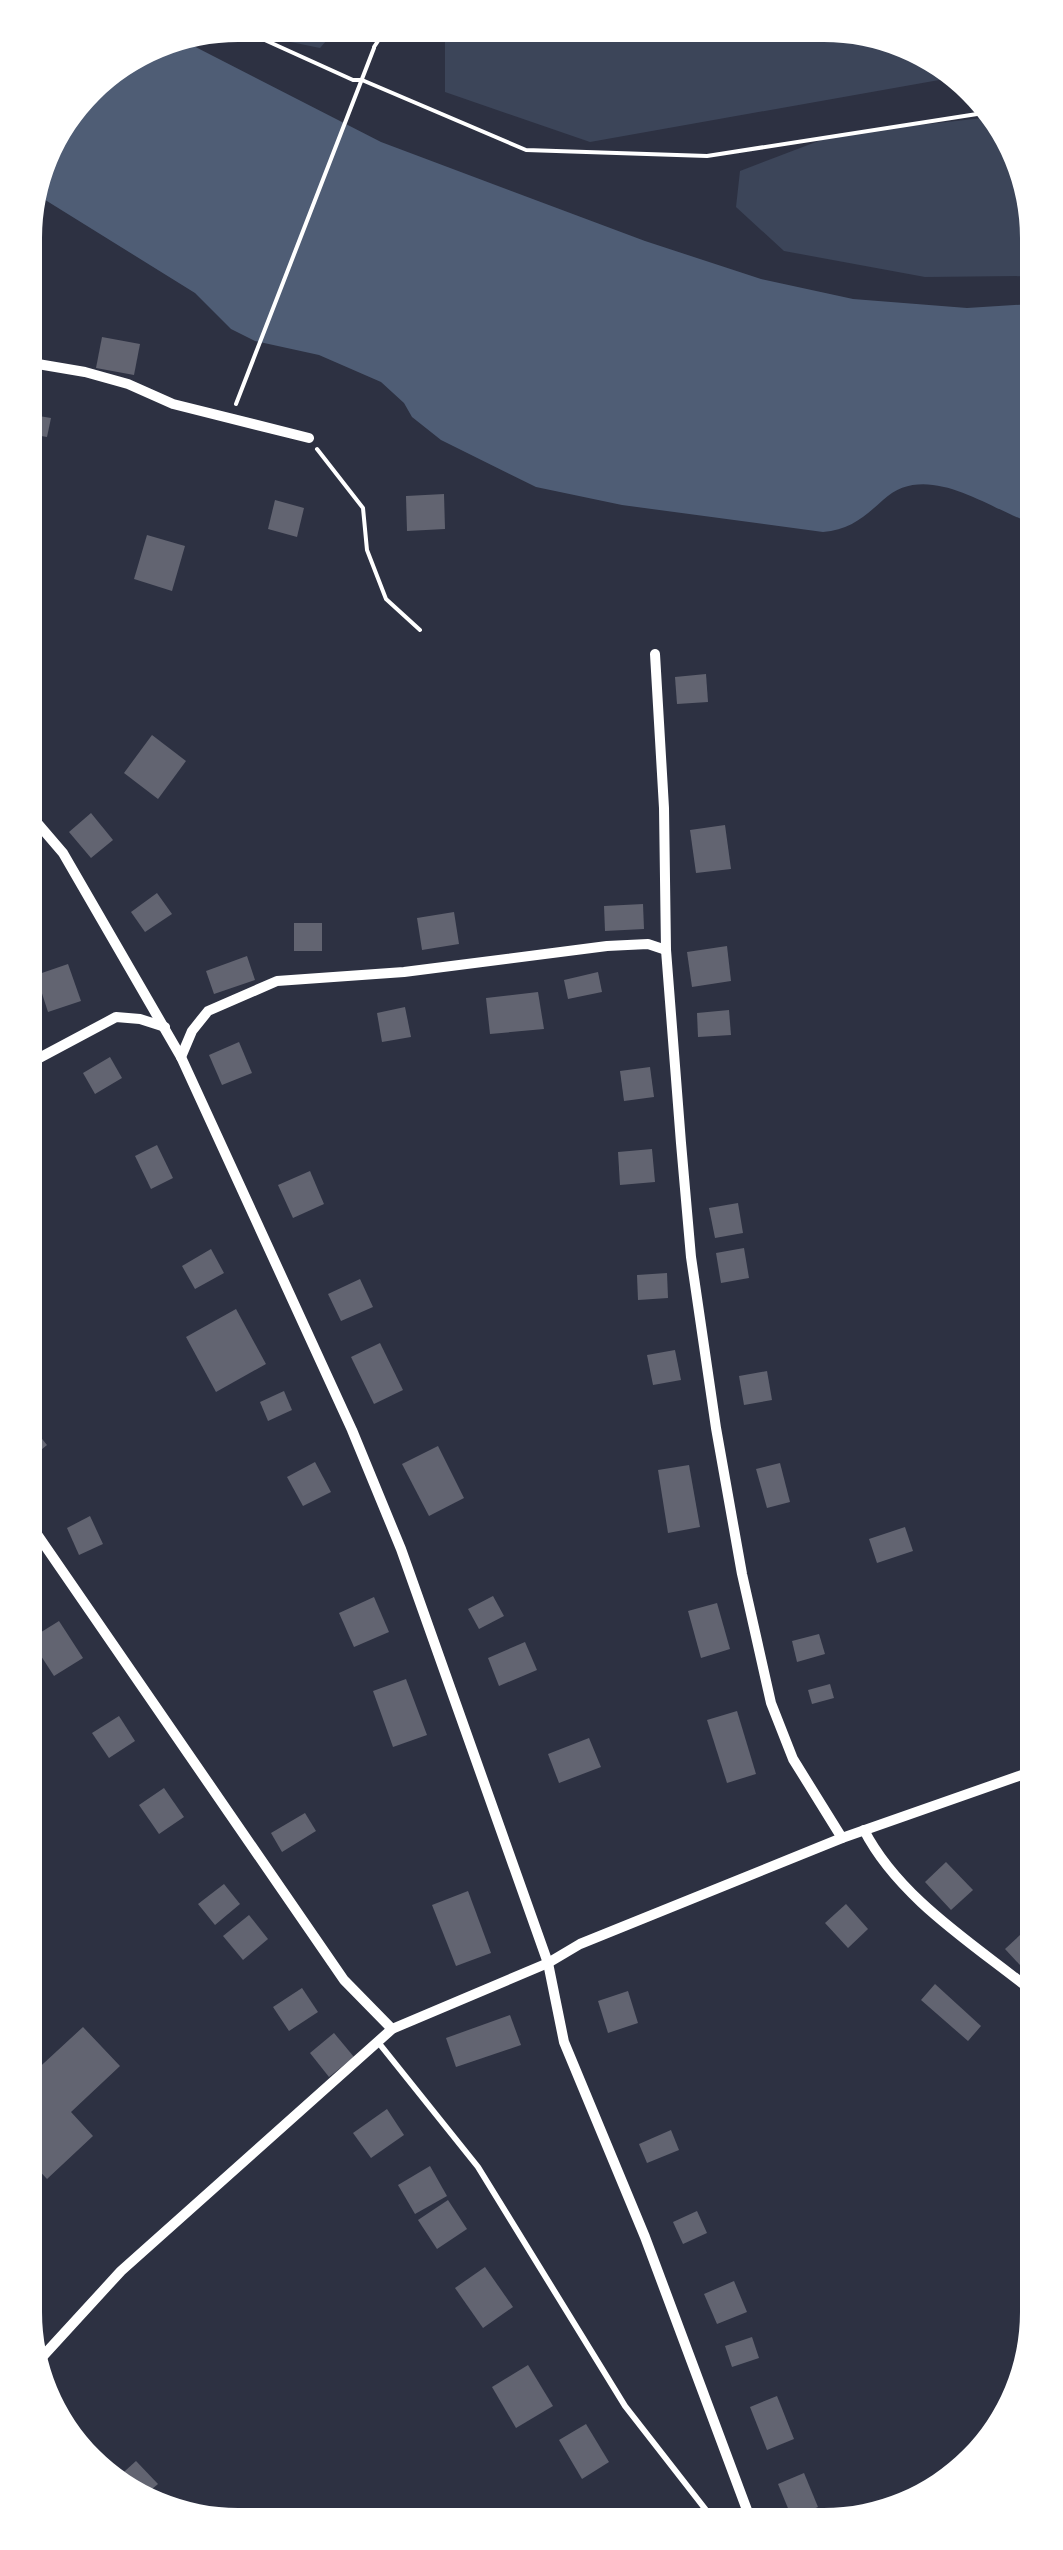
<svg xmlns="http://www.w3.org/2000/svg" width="1063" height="2550" font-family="'Fira Sans',sans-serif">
	<rect width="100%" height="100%" fill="#2d3142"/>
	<g fill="#3c4559">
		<path d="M238 25 339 26 320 48 222 28Z"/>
		<path d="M445 26 867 29 956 77 590 142 445 92Z"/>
		<path d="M992 117 1031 184V276L925 277 784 251 736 207 740 171 837 134Z"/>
	</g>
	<path fill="#4f5d75" d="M176 37 381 142 645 241 761 279 853 299 967 308 1031 304 1032 519H1021C980 502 923 462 883 500 864 517 850 530 823 532L622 505 536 487 441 440 412 417 404 403 381 382 319 355 255 341 231 329 195 293 34 193 47 144 97 78 157 41Z"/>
	<g fill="#626471">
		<path d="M26 318 42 321 32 360 26 358Z"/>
		<path d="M102 337 140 344 134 375 96 368Z"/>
		<path d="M33 415 51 418 47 437 29 434Z"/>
		<path d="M444 494 445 529 407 531 406 496Z"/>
		<path d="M275 500 304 508 297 537 268 529Z"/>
		<path d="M147 535 185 546 172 591 134 579Z"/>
		<path d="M706 674 708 702 677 704 675 677Z"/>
		<path d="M152 735 186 761 158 799 124 773Z"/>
		<path d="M91 813 113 840 91 858 69 832Z"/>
		<path d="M725 825 731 869 696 873 690 830Z"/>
		<path d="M157 893 172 914 145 932 131 912Z"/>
		<path d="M643 904 644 929 605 931 604 906Z"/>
		<path d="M454 912 459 944 422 950 417 918Z"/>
		<rect x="294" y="923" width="28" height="28"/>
		<path d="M727 946 731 981 692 987 687 952Z"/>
		<path d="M247 956 255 980 214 994 206 971Z"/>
		<path d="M68 964 81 1001 48 1012 36 975Z"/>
		<path d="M598 972 602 992 568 999 564 980Z"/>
		<path d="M538 992 544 1029 490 1034 486 998Z"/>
		<path d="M405 1007 411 1037 382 1042 377 1013Z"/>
		<path d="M729 1010 731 1035 698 1037 697 1013Z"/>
		<path d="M239 1042 252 1073 222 1085 209 1055Z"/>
		<path d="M110 1057 122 1078 95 1094 83 1073Z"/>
		<path d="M650 1067 654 1097 624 1101 620 1071Z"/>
		<path d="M157 1145 173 1178 151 1189 135 1156Z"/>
		<path d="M652 1149 655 1182 620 1185 618 1152Z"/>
		<path d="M310 1171 324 1204 293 1218 278 1185Z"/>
		<path d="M738 1203 743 1233 715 1238 709 1208Z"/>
		<path d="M744 1248 749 1278 721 1283 716 1253Z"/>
		<path d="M211 1249 224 1273 195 1289 182 1266Z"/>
		<path d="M667 1273 668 1298 638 1300 637 1275Z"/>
		<path d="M360 1279 373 1307 341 1321 328 1294Z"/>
		<path d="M236 1309 266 1364 216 1392 186 1337Z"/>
		<path d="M380 1343 403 1390 374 1404 351 1357Z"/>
		<path d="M675 1350 681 1380 653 1385 647 1355Z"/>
		<path d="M767 1371 772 1400 744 1405 739 1376Z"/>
		<path d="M284 1391 292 1410 268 1421 260 1402Z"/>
		<path d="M29 1423 47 1445 29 1460Z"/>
		<path d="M438 1446 464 1498 429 1516 402 1464Z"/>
		<path d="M315 1462 331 1492 303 1506 287 1477Z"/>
		<path d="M780 1463 790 1502 767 1508 756 1469Z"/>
		<path d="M689 1465 700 1527 668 1533 658 1470Z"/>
		<path d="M90 1516 103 1544 79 1555 67 1528Z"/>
		<path d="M905 1527 913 1551 877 1563 869 1539Z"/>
		<path d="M493 1596 504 1616 479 1629 468 1609Z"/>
		<path d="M374 1597 389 1632 354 1647 339 1613Z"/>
		<path d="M717 1603 730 1649 701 1658 688 1611Z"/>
		<path d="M59 1621 83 1658 54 1676 30 1639Z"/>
		<path d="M819 1634 825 1654 797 1662 792 1641Z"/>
		<path d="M525 1642 537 1670 499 1686 488 1658Z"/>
		<path d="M406 1679 427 1735 393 1747 373 1691Z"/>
		<path d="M830 1684 834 1698 812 1704 808 1690Z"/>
		<path d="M737 1711 756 1774 727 1783 707 1720Z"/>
		<path d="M119 1716 135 1741 109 1758 92 1733Z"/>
		<path d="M589 1738 601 1767 559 1783 548 1754Z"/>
		<path d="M164 1788 184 1817 159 1834 139 1805Z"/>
		<path d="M305 1813 316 1831 282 1852 271 1833Z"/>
		<path d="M946 1862 973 1890 951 1910 925 1882Z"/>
		<path d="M224 1884 240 1904 215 1925 198 1904Z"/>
		<path d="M468 1891 491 1953 456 1966 432 1905Z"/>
		<path d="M846 1904 868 1929 848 1948 825 1923Z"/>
		<path d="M249 1915 268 1939 243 1960 223 1936Z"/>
		<path d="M1034 1922 1036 1973 1032 1978 1005 1949Z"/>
		<path d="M935 1984 981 2026 968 2041 921 2000Z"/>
		<path d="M302 1988 318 2012 289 2031 273 2007Z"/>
		<path d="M628 1991 638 2023 608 2033 598 2001Z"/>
		<path d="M510 2015 521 2045 456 2067 446 2038Z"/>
		<path d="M83 2027 120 2066 71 2112 93 2136 47 2179 31 2162V2075Z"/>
		<path d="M334 2033 354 2057 329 2077 310 2053Z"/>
		<path d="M387 2109 404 2135 371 2158 353 2133Z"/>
		<path d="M671 2130 679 2150 647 2163 639 2144Z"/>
		<path d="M430 2166 447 2196 415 2214 398 2185Z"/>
		<path d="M448 2200 467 2229 437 2249 418 2220Z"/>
		<path d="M697 2211 707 2233 683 2244 673 2222Z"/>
		<path d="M485 2267 513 2307 483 2328 455 2288Z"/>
		<path d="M734 2281 747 2312 717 2324 704 2294Z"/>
		<path d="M752 2337 759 2358 732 2367 725 2346Z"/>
		<path d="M528 2365 553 2406 516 2428 492 2387Z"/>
		<path d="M777 2396 794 2439 767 2450 750 2407Z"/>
		<path d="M586 2424 609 2462 582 2479 559 2440Z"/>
		<path d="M136 2461 158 2484 145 2495 115 2480Z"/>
		<path d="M804 2473 818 2507 792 2518 778 2484Z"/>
	</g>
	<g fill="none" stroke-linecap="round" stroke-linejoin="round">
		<g stroke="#fff" stroke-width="4">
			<path d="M234 26 353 80H362"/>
			<path d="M374 47 388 26"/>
			<path d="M362 80 526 150 707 156 990 112"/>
			<path d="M236 404 374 48"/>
			<path d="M317 449 363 508 367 550 386 599 420 630"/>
		</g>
		<path stroke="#fff" stroke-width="6" d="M378 2042 478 2167 625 2406 713 2519"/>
		<g stroke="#fff" stroke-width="10">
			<path d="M26 362 85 372 128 384 173 404 309 438"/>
			<path d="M655 654 664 808 666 950 681 1143 691 1257 716 1428 742 1574 771 1703 793 1759 842 1838"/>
			<path d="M27 811 63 853 181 1057 352 1430 401 1549 548 1963 564 2042 645 2237 750 2518"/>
			<path d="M181 1057 192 1031 208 1011 277 981 404 972 607 946 648 944 666 950"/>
			<path d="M28 1064 116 1017 140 1019 165 1027"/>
			<path d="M30 1524 344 1980 392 2029"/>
			<path d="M864 1830C900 1900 977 1946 1037 1995"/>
			<path d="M33 2367 121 2271 392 2029 548 1963 580 1944 842 1838 1036 1770"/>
		</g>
	</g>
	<path d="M0 0H1063V2550H0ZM238 42H824A196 196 0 0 1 1020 238V2312A196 196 0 0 1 824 2508H238A196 196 0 0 1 42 2312V238A196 196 0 0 1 238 42Z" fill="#fff" fill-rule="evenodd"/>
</svg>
